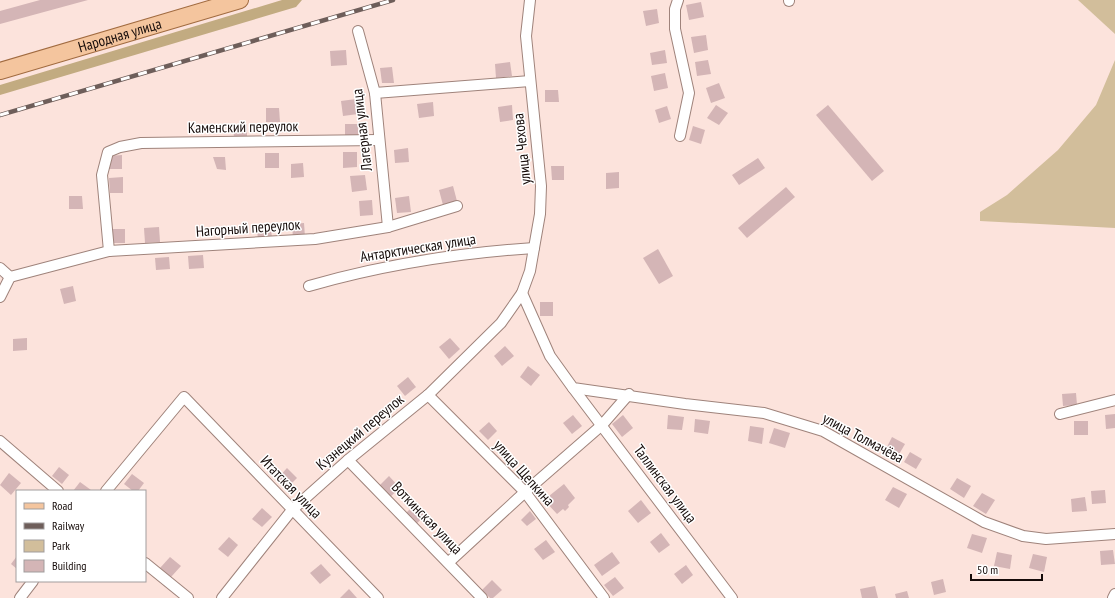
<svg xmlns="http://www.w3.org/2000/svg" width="1115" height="598" font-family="'PT Sans Narrow',sans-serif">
	<rect width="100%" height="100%" fill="#fce3dc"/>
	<g fill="#d2be9b">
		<path d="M1078 0H1115V34Z"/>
		<path d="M1115 60V228L980 221V212L1007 195 1058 150 1096 105Z"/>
	</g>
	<path fill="#c2ab81" d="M282 0H302L296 7 0 95V85Z"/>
	<g fill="#d4b5b6">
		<path d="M40 0H88L0 24V11Z"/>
		<path d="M701 2 704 17 689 20 686 5Z"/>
		<path d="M657 9 659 23 646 26 643 11Z"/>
		<path d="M706 35 708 50 694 53 691 37Z"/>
		<path d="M346 50 347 65 331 66 330 51Z"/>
		<path d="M665 50 667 63 652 65 650 53Z"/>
		<path d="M708 60 711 74 697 76 695 62Z"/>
		<path d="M510 62 512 76 496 78 495 64Z"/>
		<path d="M392 67 394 83H382L380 68Z"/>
		<path d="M665 73 668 88 654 91 651 76Z"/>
		<path d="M719 83 725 98 711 103 706 88Z"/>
		<path d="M545 90H558L559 102H545Z"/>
		<path d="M356 99 358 114 343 116 341 101Z"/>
		<path d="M433 102 434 116 419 118 417 104Z"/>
		<path d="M512 105 513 120 500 122 498 107Z"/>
		<path d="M716 105 728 113 719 125 707 118Z"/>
		<path d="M828 105 884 171 872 181 816 115Z"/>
		<path d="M667 106 671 119 659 123 655 110Z"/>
		<path d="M266 108H279L280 122H266Z"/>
		<path d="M247 124V138H234L233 125Z"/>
		<rect x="345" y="124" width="13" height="13"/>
		<path d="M693 126 705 130 701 144 689 140Z"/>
		<path d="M408 148 409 162 395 163 394 150Z"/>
		<path d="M343 152H357V167L343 168Z"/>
		<rect x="265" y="153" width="14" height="15"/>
		<path d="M122 155V169H109L108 156Z"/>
		<path d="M213 157H225L226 170 217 169Z"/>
		<path d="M758 158 765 168 739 185 732 175Z"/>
		<path d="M303 163 304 177 291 178V164Z"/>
		<path d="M551 166H564V180H552Z"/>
		<path d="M619 172V188L606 189V173Z"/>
		<path d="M365 175 367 190 352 192 350 176Z"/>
		<path d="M123 177V193H110L109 178Z"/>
		<path d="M453 186 457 201 443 205 439 190Z"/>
		<path d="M786 187 795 197 747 238 738 228Z"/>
		<path d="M69 196H82L83 209H69Z"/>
		<path d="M409 196 411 212 397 213 395 198Z"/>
		<path d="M372 200 373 215 360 216 359 201Z"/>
		<path d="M304 223 305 237 293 238 292 224Z"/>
		<path d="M159 227 160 242 145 243 144 228Z"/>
		<path d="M271 227 272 240 258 241 257 228Z"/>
		<path d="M110 229H125V243H111Z"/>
		<path d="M658 249 673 276 659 284 643 258Z"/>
		<path d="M203 255 204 268 189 269 188 256Z"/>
		<path d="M169 257 170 269 156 270 155 258Z"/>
		<path d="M73 286 76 301 64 304 60 289Z"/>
		<rect x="540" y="302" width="13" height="14"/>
		<path d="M27 338V350L13 351V339Z"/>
		<path d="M450 338 460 349 449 359 439 347Z"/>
		<path d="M505 346 514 356 502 366 494 356Z"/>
		<path d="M528 366 540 375 531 386 520 377Z"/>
		<path d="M408 377 416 387 405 396 397 386Z"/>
		<path d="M1076 393 1077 405 1063 406 1062 394Z"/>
		<path d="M1115 414V428L1106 429 1105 415Z"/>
		<path d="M573 415 582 426 572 434 563 423Z"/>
		<path d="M623 415 633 428 622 437 612 424Z"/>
		<path d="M668 415 684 417 682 430 667 429Z"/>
		<path d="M695 419 710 421 708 434 694 432Z"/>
		<rect x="1074" y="421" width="14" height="14"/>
		<path d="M489 422 497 431 488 440 479 431Z"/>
		<path d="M750 426 764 428 762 444 748 441Z"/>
		<path d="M774 428 790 433 785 448 769 443Z"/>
		<path d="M892 437 905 444 898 456 886 449Z"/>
		<path d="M910 452 922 459 916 469 904 462Z"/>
		<path d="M59 467 69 475 62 484 52 476Z"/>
		<path d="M287 468 297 478 287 488 277 479Z"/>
		<path d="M9 473 21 483 11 495 0 485Z"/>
		<path d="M132 474 144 483 138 491H133L124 484Z"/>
		<path d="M389 476 400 488 389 498 378 487Z"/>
		<path d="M957 478 971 486 964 498 950 489Z"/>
		<path d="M80 482 91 490 90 491H73Z"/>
		<path d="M564 484 575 498 568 505 569 507 565 511 563 509 557 514 544 500Z"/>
		<path d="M893 487 907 494 899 508 885 500Z"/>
		<path d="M1105 490 1106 503 1092 504 1091 491Z"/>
		<path d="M982 493 995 500 986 514 973 506Z"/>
		<path d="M1085 497 1087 511 1072 512 1071 499Z"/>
		<path d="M641 500 651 513 638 523 628 511Z"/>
		<path d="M415 504 426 515 416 524 406 513Z"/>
		<path d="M262 508 272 517 262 527 252 519Z"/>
		<path d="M530 511 536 519 527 526 521 520Z"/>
		<path d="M661 533 670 545 659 553 650 542Z"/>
		<path d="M972 534 987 538 982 553 967 548Z"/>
		<path d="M229 537 238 545 228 557 218 549Z"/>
		<path d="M546 540 555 552 543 560 534 549Z"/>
		<path d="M1113 550 1115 564 1101 565 1100 551Z"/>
		<path d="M612 552 620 563 602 576 594 565Z"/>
		<path d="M997 552 1012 555 1010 569 994 566Z"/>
		<path d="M1033 554 1047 557 1044 572 1029 568Z"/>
		<path d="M17 556V569L11 564Z"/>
		<path d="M170 557 181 566 171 577 160 568Z"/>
		<path d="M321 564 331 575 320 584 310 573Z"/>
		<path d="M686 565 693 575 682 584 674 574Z"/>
		<path d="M615 577 624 588 613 596 604 585Z"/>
		<path d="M943 579 946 592 934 595 931 582Z"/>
		<path d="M492 580 502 590 493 598H490L482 590Z"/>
		<path d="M875 586 878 598H862L860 589Z"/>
		<path d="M349 589 357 598H340Z"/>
		<path d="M907 591 909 598H896L895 594Z"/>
	</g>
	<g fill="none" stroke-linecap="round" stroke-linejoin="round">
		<g stroke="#9f837b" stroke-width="12">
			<g id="minor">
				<path d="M678 0 675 9V29L689 93 680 136"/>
				<path d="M789 0V1"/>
				<path d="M358 31 375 93 388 227"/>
				<path d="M375 93 530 81"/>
				<path d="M109 251 102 175 108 152 120 147 141 143 379 140"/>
				<path d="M0 268 10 277 109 251 315 239 388 227 457 206"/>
				<path d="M309 286C382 265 458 253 534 248"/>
				<path d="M522 293 550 356 573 388 685 404 764 413 823 431 984 522 1023 536 1046 539 1115 534"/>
				<path d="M0 297 10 277"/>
				<path d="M573 388 732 598"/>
				<path d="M428 395 525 492 604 598"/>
				<path d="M1060 414 1115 400"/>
				<path d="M0 441 58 491"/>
				<path d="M348 460 482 598"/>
				<path d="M106 491 184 397 378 598"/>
				<path d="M449 562 525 492 602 425 629 394"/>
				<path d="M145 563 188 598"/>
				<path d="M20 598 33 581"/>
				<path d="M222 598 292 510 348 460 428 395 501 323 522 293 530 271 534 248 540 214 541 186 526 36 530 0"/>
				<path d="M1113 598 1115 594"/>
			</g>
		</g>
		<g stroke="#a16b40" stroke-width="18">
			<g id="primary">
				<path id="s1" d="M0 71 240 0"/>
			</g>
		</g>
		<use href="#minor" stroke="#fff" stroke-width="10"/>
		<use href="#primary" stroke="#f4c59e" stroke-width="16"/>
		<g stroke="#6e5e5a" stroke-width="4.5">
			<path id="rail" d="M0 115 393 0"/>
		</g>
		<use href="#rail" stroke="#fff" stroke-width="3" stroke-dasharray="9" stroke-linecap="butt"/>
	</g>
	<g text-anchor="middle" stroke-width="3" stroke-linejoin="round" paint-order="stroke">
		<g font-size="15" fill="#150b09" stroke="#fff">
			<text dy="5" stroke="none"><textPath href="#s1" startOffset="125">Народная улица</textPath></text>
			<text transform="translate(243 127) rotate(-1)" y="5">Каменский переулок</text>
			<text transform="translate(362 130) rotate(-97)" y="5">Лагерная улица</text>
			<text transform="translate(522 149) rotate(-96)" y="5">улица Чехова</text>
			<text transform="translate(248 228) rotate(-4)" y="5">Нагорный переулок</text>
			<text transform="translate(418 248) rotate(-9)" y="5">Антарктическая улица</text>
			<text transform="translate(360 432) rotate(-40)" y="5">Кузнецкий переулок</text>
			<text transform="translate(863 438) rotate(28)" y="5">улица Толмачёва</text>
			<text transform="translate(524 473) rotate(48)" y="5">улица Щепкина</text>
			<text transform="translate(665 484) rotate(53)" y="5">Таллинская улица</text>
			<text transform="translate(291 487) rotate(46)" y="5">Итатская улица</text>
			<text transform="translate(427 518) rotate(46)" y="5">Воткинская улица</text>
		</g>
	</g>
	<rect x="16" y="490" width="130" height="92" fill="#ffffff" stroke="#a19d9d"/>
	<rect x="24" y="503" width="20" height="6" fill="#f4c59e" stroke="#a19d9d"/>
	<text x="52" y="510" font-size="12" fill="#150b09">Road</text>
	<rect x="24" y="523" width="20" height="6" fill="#6e5e5a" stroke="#a19d9d"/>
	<text x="52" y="530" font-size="12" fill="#150b09">Railway</text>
	<rect x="24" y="540" width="20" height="12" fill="#d2be9b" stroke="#a19d9d"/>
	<text x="52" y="550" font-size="12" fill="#150b09">Park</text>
	<rect x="24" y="560" width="20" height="12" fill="#d4b5b6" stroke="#a19d9d"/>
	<text x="52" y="570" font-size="12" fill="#150b09">Building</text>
	<path d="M971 574v6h71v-6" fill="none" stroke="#150b09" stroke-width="2"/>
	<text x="977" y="574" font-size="12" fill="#150b09" stroke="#ffffff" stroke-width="3" paint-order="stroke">50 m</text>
</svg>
